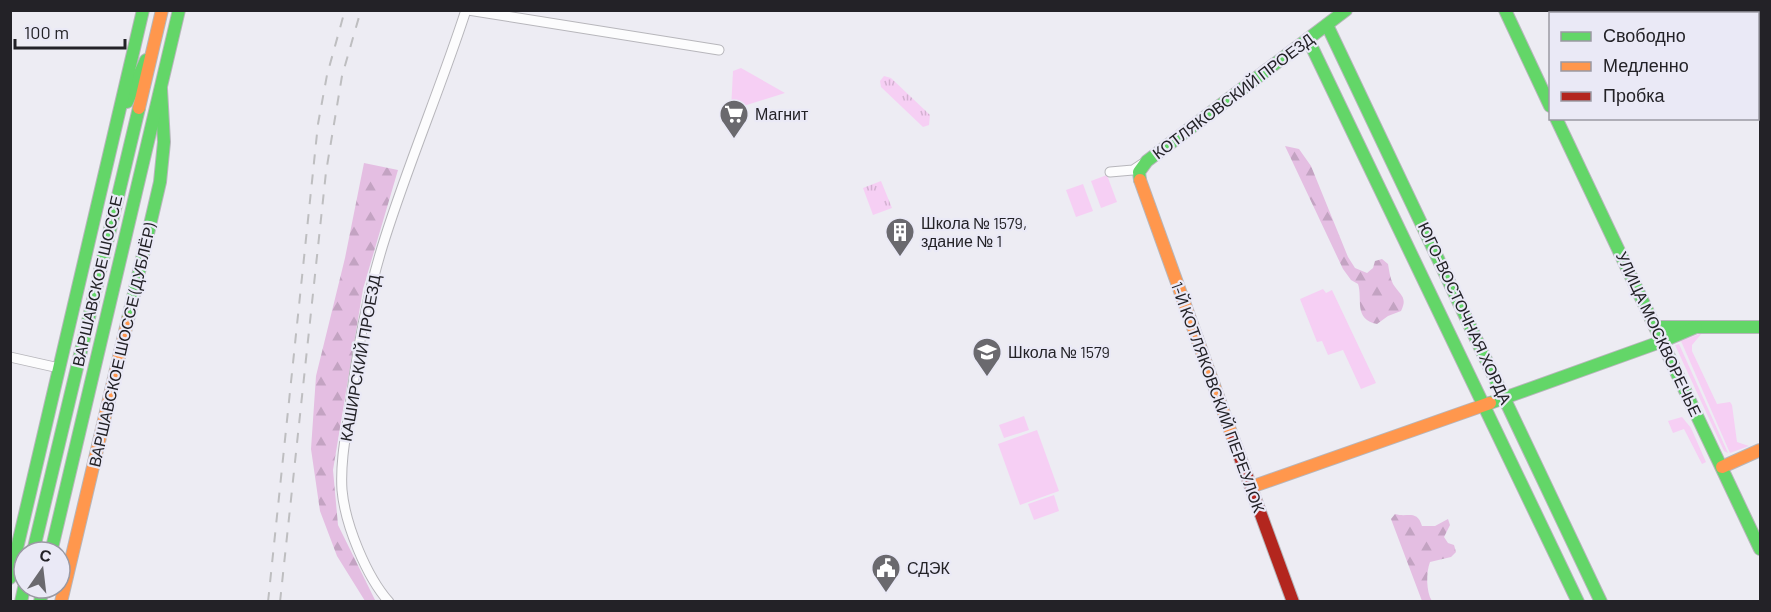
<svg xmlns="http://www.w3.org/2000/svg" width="1771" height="612" font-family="Barlow,sans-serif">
	<defs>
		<pattern id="forest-firs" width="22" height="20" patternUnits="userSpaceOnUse" patternTransform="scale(1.5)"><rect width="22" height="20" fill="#e4bee2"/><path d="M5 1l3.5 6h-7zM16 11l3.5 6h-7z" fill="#c3a3c2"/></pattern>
		<pattern id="park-tufts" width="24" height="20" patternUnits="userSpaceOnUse" patternTransform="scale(1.5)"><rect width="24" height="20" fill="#f6cff4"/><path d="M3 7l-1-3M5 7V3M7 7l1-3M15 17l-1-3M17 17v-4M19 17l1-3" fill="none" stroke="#d3b1d1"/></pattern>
	</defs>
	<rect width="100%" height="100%" fill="#edecf3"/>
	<g fill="#f6cff4">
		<path d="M741 68 785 93 731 110 733 71Z"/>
		<path d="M1107 175 1117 202 1101 208 1091 181Z"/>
		<path d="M1083 184 1093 211 1076 217 1066 190Z"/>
		<path d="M1323 289 1326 293 1332 290 1376 383 1361 389 1343 350 1328 355 1322 341 1317 342 1300 299Z"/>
		<path d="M1702 333 1692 345V351L1717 404 1730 402 1732 405 1737 442 1749 446 1730 453 1681 341Z"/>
		<path d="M1679 344 1728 453 1724 451 1675 345Z"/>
		<path d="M1024 416 1029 430 1004 438 999 425Z"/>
		<path d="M1682 417 1691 428 1706 462 1702 464 1684 429 1673 433 1668 421Z"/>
		<path d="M1037 430 1059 491 1020 505 998 444Z"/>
		<path d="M1054 495 1059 511 1034 520 1028 504Z"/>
	</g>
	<g fill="url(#forest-firs)">
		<path d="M1285 146 1299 149 1311 166 1348 257 1355 268 1367 273 1373 268 1375 261 1382 259 1388 264C1389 270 1390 278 1393 284 1400 295 1408 297 1401 311L1388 316 1377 324C1353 319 1363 299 1358 284L1351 280 1343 269Z"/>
		<path d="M364 163 398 170 363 289 333 470 338 525 376 602 365 601 337 556 320 511 311 449 316 376 345 258Z"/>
		<path d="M1395 514C1407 518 1417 509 1422 526H1435L1448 519 1450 525 1444 537 1448 543 1454 545 1456 552 1451 557 1430 562C1426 572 1426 592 1432 601H1422L1391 519Z"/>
	</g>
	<g fill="url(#park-tufts)">
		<path d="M884 76 891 78 930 115 929 125 923 127 881 87 880 81Z"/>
		<path d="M881 181 892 208 873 215 863 188Z"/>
	</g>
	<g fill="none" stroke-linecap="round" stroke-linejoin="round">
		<g stroke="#b7b6bb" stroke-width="11">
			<g id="street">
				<path d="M468 10 719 50"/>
				<path d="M1110 172 1133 170 1142 164"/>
				<path d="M10 357 59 368"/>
				<path d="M389 602C366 576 345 524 342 490 340 460 347 429 351 399 358 345 368 291 385 238 409 162 441 87 466 10"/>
			</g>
		</g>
		<g stroke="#b7b6bb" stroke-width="14">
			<g id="fast">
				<path d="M1505 10 1550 106"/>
				<path d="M1327 25 1601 602"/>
				<path d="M1308 39 1578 602"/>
				<path d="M127 102 146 60"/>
				<path d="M1556 118 1760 549"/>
				<path d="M1140 180 1139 172 1147 161 1346 10"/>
				<path d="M128 319 160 182 164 142 161 89"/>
				<path d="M1656 327H1760"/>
				<path d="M1490 403 1663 341 1696 327"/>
				<path d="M33 552 139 108"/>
				<path d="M51 552 179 10"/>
				<path d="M10 578 143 10"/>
				<path d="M21 602 24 588"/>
				<path d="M40 602 43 588"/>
			</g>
		</g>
		<g stroke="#b7b6bb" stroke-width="14">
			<g id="slow">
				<path d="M139 108 162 10"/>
				<path d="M1140 180 1234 441"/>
				<path d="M1722 467 1760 450"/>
				<path d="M1251 487 1490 403"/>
				<path d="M61 602 128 319"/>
			</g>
		</g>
		<g stroke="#b7b6bb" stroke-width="14">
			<path id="jam" d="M1234 441 1293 602"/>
		</g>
		<use href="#street" stroke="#fcfcfd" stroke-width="9"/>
		<use href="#fast" stroke="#63d668" stroke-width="12"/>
		<use href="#slow" stroke="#ff974d" stroke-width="12"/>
		<use href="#jam" stroke="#b3261e" stroke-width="12"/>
		<g stroke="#bebec0" stroke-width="2" stroke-dasharray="10 10" stroke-linecap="butt">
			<path d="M268 602 318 124 327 75 345 10"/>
			<path d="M280 602 326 172 342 76 361 10"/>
		</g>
	</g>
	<defs>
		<g id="supermarket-pin" transform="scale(1.5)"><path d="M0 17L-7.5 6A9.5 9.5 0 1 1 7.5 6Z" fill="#6a696e" stroke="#eae9f6"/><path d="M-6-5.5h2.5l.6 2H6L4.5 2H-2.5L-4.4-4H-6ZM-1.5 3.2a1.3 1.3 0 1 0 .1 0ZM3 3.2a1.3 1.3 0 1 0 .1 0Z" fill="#fff"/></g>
		<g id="building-pin" transform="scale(1.5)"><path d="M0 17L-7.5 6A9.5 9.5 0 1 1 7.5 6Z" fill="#6a696e" stroke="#eae9f6"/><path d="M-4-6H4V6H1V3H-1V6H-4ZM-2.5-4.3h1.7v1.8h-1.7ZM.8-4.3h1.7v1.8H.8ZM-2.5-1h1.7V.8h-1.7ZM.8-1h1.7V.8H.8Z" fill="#fff"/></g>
		<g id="school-pin" transform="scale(1.5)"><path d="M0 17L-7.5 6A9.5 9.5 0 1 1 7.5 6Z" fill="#6a696e" stroke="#eae9f6"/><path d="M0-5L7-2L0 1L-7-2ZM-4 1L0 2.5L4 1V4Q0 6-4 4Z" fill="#fff"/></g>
		<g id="civic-pin" transform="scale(1.5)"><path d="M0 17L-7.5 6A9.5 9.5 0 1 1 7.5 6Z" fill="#6a696e" stroke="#eae9f6"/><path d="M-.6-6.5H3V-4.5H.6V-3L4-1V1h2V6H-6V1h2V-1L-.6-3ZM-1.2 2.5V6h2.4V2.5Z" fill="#fff"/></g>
	</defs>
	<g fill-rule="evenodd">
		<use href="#supermarket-pin" x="734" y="114"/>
		<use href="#building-pin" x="900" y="232"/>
		<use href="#school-pin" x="987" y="352"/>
		<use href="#civic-pin" x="886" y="568"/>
	</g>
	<g text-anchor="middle" stroke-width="4.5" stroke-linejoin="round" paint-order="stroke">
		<g font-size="16" fill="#232227" stroke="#eae9f6">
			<text transform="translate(1233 96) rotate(-37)" y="6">КОТЛЯКОВСКИЙ ПРОЕЗД</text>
			<text transform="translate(97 281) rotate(-77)" y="6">ВАРШАВСКОЕ ШОССЕ</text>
			<text transform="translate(1465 313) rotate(65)" y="6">ЮГО-ВОСТОЧНАЯ ХОРДА</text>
			<text transform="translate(1659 334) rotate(65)" y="6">УЛИЦА МОСКВОРЕЧЬЕ</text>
			<text transform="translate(122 345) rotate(-77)" y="6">ВАРШАВСКОЕ ШОССЕ (ДУБЛЁР)</text>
			<text transform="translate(360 358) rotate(-80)" y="6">КАШИРСКИЙ ПРОЕЗД</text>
			<text transform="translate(1218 397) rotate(70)" y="6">1-Й КОТЛЯКОВСКИЙ ПЕРЕУЛОК</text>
		</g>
		<g font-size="16" fill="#232227" stroke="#eae9f6" text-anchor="start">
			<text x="755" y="120">Магнит</text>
			<text x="921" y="229">Школа № 1579,<tspan x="921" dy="18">здание № 1</tspan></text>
			<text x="1008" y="358">Школа № 1579</text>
			<text x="907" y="574">СДЭК</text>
		</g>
	</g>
	<rect width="1771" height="612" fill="none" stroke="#232227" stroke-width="24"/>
	<rect x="1549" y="12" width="210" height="108" fill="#eae9f6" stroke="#9a99a3" stroke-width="1.5"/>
	<rect x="1561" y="32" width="30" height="9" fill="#63d668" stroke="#9a99a3" stroke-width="1.5"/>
	<text x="1603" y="42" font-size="18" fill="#232227">Свободно</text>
	<rect x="1561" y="62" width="30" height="9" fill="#ff974d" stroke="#9a99a3" stroke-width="1.5"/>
	<text x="1603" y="72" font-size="18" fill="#232227">Медленно</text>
	<rect x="1561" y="92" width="30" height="9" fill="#b3261e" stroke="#9a99a3" stroke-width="1.5"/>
	<text x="1603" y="102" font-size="18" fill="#232227">Пробка</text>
	<g transform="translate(42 570) rotate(14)"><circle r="28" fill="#eae9f6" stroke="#9a99a3" stroke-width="1.5"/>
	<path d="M0-4.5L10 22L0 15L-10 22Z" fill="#6a696e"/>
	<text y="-9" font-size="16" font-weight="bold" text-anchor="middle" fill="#232227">С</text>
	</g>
	<path d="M15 39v9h110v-9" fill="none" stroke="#232227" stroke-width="3"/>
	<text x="24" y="39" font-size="18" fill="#232227" stroke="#eae9f6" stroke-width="4.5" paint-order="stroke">100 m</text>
</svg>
